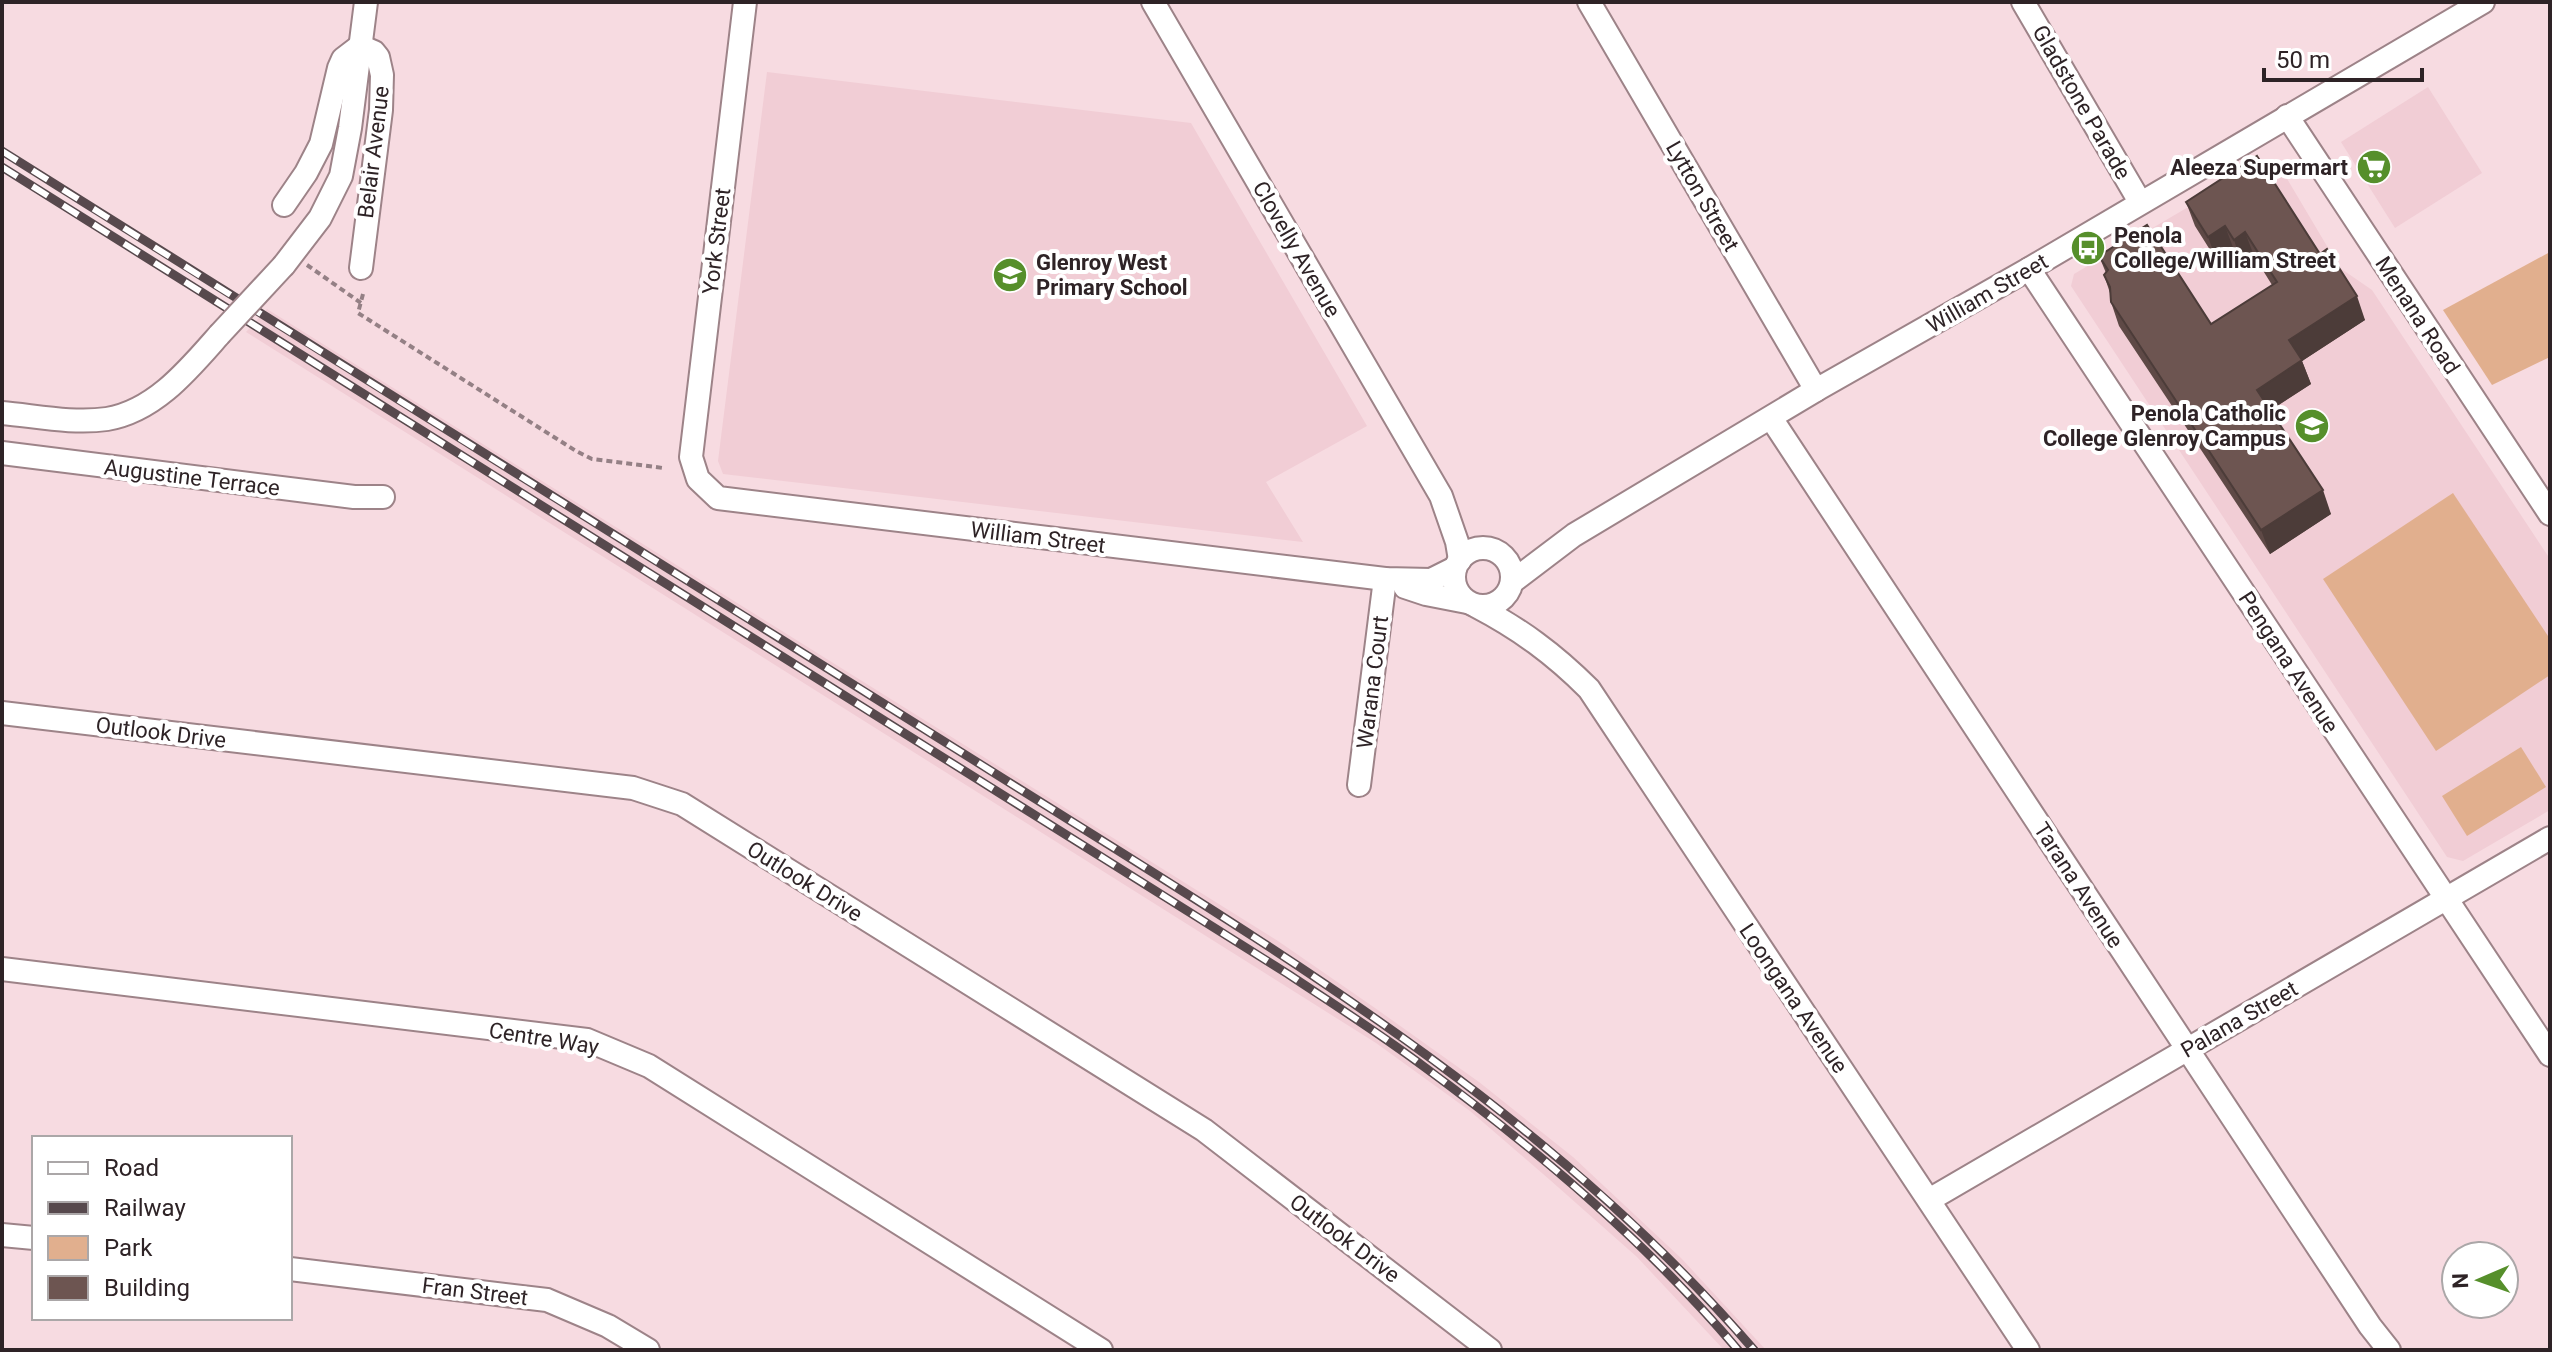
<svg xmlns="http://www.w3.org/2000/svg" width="2552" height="1352" font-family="Roboto,sans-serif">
	<rect width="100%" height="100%" fill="#f7dbe1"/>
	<g fill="#f1cdd5">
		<path d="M767 72 1191 123 1367 426 1266 482 1303 542 723 474 718 461Z"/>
		<path d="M2428 87 2482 173 2395 228 2341 142Z"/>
		<path d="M2265 162 2280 167 2340 268 2372 290 2550 559V810L2463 861 2447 857 2071 286 2074 274Z"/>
		<path d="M267 309 1278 941 1375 1008 1479 1082 1573 1157 1682 1259 1766 1350H1724L1637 1257 1550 1180 1470 1111 1376 1043 246 332Z"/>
	</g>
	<g fill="#e1af8e">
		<path d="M2550 252V357L2492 385 2443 310Z"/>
		<path d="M2453 493 2550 639V675L2436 751 2323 579Z"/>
		<path d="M2521 747 2546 787 2467 836 2442 796Z"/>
	</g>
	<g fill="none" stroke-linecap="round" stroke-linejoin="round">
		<g stroke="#9d8388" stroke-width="26">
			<g id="minor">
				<path d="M745 2 691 457 698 479 718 498 1385 579 1431 580 1455 568"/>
				<path d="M1153 2 1441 496 1457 542 1460 560"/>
				<path d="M1589 2 1816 390"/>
				<path d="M2023 2 2140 202"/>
				<path d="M2287 116 2550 514"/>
				<path d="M284 205 306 173 321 144 339 68 343 59 360 46 374 52 378 57 382 75 381 110 361 268"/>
				<path d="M284 265 320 218 341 176 350 128 366 2"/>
				<path d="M2029 269 2550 1055"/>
				<path d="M2 413C36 416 73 424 107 419 155 411 189 369 219 335"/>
				<path d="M1771 418 2370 1326 2389 1350"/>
				<path d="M2 453 354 497H383"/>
				<circle cx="1483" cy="577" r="29"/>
				<path d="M1512 582 1574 535 1816 390 2029 269 2483 2"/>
				<path d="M1405 587 1426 594 1467 602"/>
				<path d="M1476 606C1520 629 1554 654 1589 689L2028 1350"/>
				<path d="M2 713 633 788 682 804 1204 1130 1490 1350"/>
				<path d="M1359 785 1385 579"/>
				<path d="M2 969 587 1040 649 1066 1101 1350"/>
				<path d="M1929 1200 2550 838"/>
				<path d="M2 1235 34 1238"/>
				<path d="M290 1269 547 1300 608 1326 648 1350"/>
			</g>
		</g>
		<g stroke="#948085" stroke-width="4" stroke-dasharray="6 4" stroke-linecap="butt">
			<path d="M307 265 361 303"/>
			<path d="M363 294 358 313 576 451 592 459 663 468"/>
		</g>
		<use href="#minor" stroke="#fff" stroke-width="22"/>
		<g stroke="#57494d" stroke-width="9">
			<g id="rail">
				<path d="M2 151C325 355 649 556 972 759 1249 934 1538 1099 1754 1350"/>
				<path d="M2 167 1288 974C1333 1004 1379 1033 1423 1066 1536 1149 1647 1242 1738 1350"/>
			</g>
		</g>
		<use href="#rail" stroke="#fff" stroke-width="6" stroke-dasharray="18" stroke-linecap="butt"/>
		<g stroke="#9d8388" stroke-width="26" stroke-linecap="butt">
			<path id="minor-bridge" d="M219 335 284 265"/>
		</g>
		<use href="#minor-bridge" stroke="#fff" stroke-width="22"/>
	</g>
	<path fill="#5e4946" d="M2186 202 2320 254 2365 320 2302 361 2311 384 2271 410 2331 514 2270 554 2119 326 2111 302 2110 293 2104 275 2106 273 2099 256 2211 324 2272 285 2254 256 2242 264 2234 250 2217 261 2195 226Z"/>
	<g fill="#4c3c39">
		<path d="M2225 226 2234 250 2217 261 2208 237Z"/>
		<path d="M2245 232 2254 256 2242 264 2234 240Z"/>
		<path d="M2357 296 2365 320 2302 361 2311 384 2266 413 2257 390 2289 340Z"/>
		<path d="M2323 490 2331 514 2270 554 2261 530Z"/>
	</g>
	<path fill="#6d5551" stroke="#4c3c39" stroke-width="2" d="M2257 156 2320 254 2327 249 2357 296 2289 340 2302 360 2257 390 2323 490 2261 530 2111 302 2110 287 2104 275 2108 270 2099 256 2147 225 2211 324 2277 282 2245 232 2234 240 2225 226 2208 237 2186 202Z"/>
	<defs>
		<g id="supermarket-disc" transform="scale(1.8)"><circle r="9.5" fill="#568f2b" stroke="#fff"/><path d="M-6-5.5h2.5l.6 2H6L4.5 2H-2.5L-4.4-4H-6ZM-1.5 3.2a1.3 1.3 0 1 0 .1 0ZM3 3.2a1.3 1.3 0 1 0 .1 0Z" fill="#fff"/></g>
		<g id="bus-disc" transform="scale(1.8)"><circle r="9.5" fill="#568f2b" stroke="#fff"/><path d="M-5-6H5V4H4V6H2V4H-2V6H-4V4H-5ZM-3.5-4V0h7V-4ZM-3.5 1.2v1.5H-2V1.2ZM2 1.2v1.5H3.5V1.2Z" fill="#fff"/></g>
		<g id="school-disc" transform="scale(1.8)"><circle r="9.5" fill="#568f2b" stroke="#fff"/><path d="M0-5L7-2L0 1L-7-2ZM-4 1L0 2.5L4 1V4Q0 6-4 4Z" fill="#fff"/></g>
	</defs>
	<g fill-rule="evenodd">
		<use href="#supermarket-disc" x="2374" y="167"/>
		<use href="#bus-disc" x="2088" y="248"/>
		<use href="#school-disc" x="1010" y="275"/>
		<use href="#school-disc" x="2312" y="426"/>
	</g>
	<g text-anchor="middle" stroke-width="8" stroke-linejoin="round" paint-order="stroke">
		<g font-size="22" fill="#2e2326" stroke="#fff">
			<text transform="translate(2082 102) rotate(60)" y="8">Gladstone Parade</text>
			<text transform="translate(373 152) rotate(-83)" y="8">Belair Avenue</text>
			<text transform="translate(1703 196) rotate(60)" y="8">Lytton Street</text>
			<text transform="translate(716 241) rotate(-83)" y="8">York Street</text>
			<text transform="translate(1297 249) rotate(60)" y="8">Clovelly Avenue</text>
			<text transform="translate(1987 293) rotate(-30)" y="8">William Street</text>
			<text transform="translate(2418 315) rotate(57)" y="8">Menana Road</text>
			<text transform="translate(192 477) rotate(7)" y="8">Augustine Terrace</text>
			<text transform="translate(1038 537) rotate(7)" y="8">William Street</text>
			<text transform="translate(2289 662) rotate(57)" y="8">Pengana Avenue</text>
			<text transform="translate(1372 682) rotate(-83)" y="8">Warana Court</text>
			<text transform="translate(161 732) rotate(7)" y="8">Outlook Drive</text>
			<text transform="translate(805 881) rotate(32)" y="8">Outlook Drive</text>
			<text transform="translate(2079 885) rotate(57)" y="8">Tarana Avenue</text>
			<text transform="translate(1794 998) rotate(56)" y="8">Loongana Avenue</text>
			<text transform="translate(2239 1019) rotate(-30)" y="8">Palana Street</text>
			<text transform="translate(544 1038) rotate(9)" y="8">Centre Way</text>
			<text transform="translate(1345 1238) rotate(37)" y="8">Outlook Drive</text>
			<text transform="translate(475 1291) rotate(7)" y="8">Fran Street</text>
		</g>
		<g font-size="22" font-weight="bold" fill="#2e2326" stroke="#fff" text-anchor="end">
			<text x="2348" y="175">Aleeza Supermart</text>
			<text x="2114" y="243" text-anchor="start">Penola<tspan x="2114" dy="25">College/William Street</tspan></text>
			<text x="1036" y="270" text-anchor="start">Glenroy West<tspan x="1036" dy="25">Primary School</tspan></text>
			<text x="2286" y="421">Penola Catholic<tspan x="2286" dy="25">College Glenroy Campus</tspan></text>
		</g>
	</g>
	<rect width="2552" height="1352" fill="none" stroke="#2e2326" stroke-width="8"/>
	<rect x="32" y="1136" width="260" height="184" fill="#ffffff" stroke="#aba7a8" stroke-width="2"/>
	<rect x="48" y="1162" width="40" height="12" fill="#ffffff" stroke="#aba7a8" stroke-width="2"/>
	<text x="104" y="1176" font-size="24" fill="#2e2326">Road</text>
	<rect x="48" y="1202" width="40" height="12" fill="#57494d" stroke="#aba7a8" stroke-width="2"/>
	<text x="104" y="1216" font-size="24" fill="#2e2326">Railway</text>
	<rect x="48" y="1236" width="40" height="24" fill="#e1af8e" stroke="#aba7a8" stroke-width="2"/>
	<text x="104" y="1256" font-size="24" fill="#2e2326">Park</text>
	<rect x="48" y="1276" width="40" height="24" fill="#6d5551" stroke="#aba7a8" stroke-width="2"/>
	<text x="104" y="1296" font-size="24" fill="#2e2326">Building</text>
	<g transform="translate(2480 1280) rotate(268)"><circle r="38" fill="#ffffff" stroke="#aba7a8" stroke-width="2"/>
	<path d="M0-6L14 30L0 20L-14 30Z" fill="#568f2b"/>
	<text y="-12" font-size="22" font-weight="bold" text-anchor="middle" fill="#2e2326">N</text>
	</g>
	<path d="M2264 68v12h158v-12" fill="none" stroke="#2e2326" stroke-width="4"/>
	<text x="2276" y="68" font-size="24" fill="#2e2326" stroke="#ffffff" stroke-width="6" paint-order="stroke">50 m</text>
</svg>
